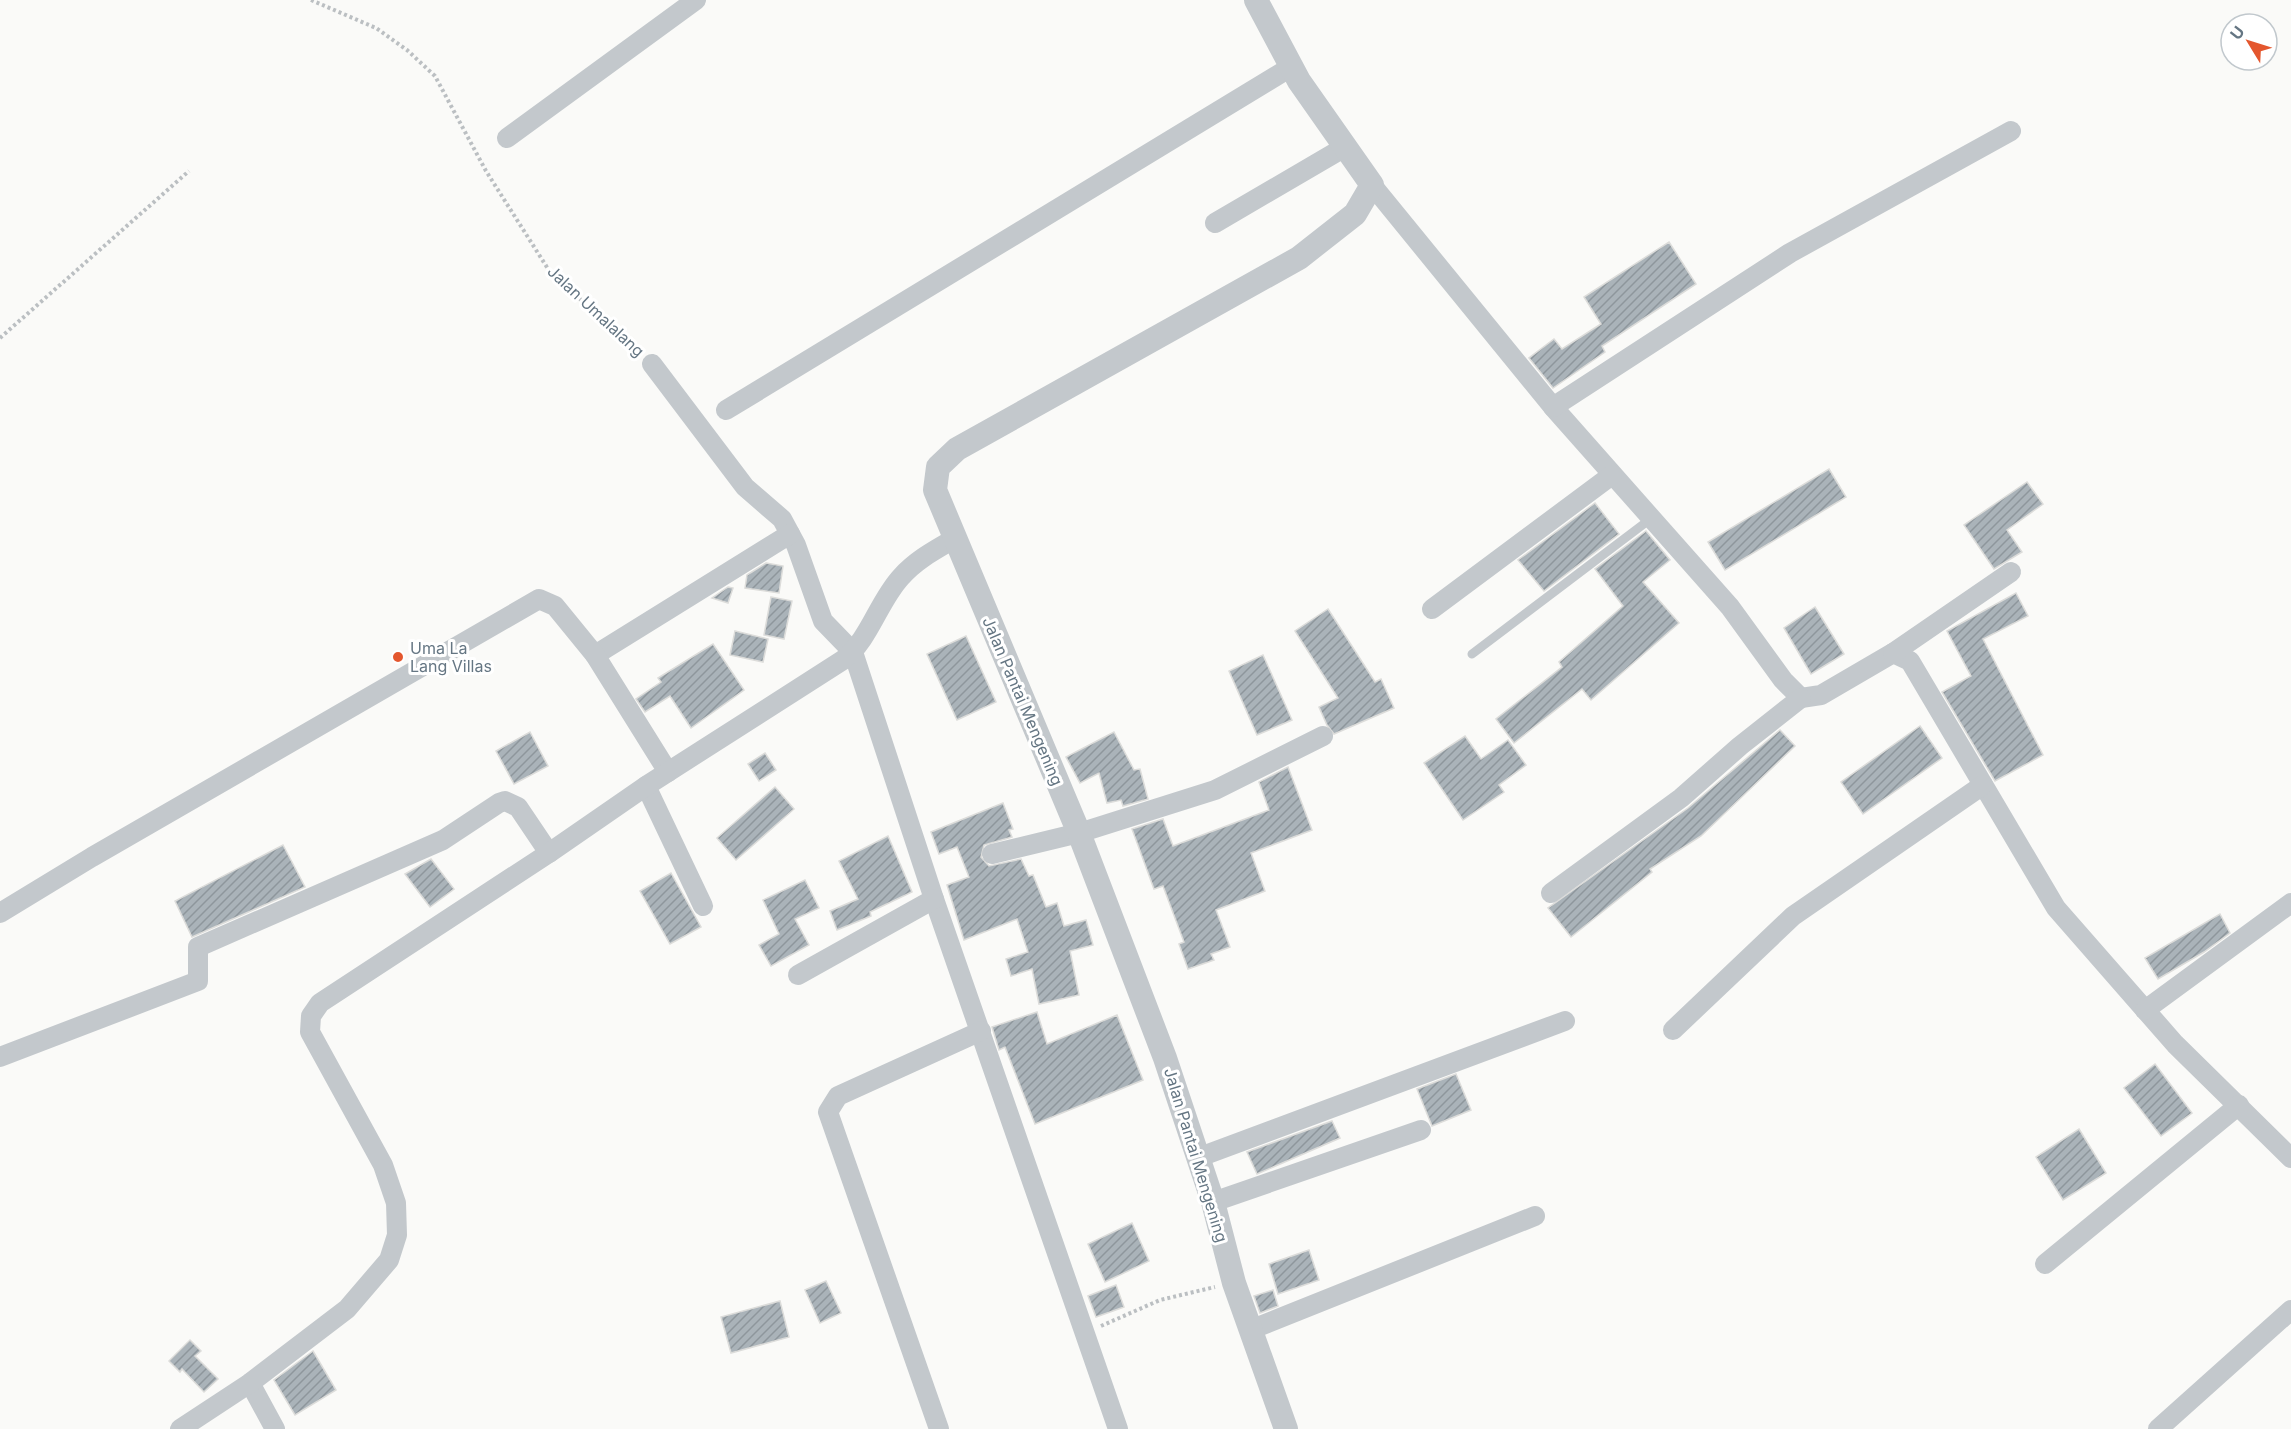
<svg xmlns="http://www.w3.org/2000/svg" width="2291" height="1429" font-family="Inter,sans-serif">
	<defs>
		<pattern id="building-hatch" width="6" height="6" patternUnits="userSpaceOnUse" patternTransform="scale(1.5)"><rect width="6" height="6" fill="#aab3b9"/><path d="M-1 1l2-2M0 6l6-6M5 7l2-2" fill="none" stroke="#8e969c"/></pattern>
	</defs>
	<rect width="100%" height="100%" fill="#fafaf8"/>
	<g fill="url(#building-hatch)" stroke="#dcdcda" stroke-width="1.5">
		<path d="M1669 242 1696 284 1602 346 1605 352 1553 388 1529 358 1554 339 1562 349 1601 324 1584 297Z"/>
		<path d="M1829 469 1846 497 1725 570 1708 542Z"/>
		<path d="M2027 482 2043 504 2007 530 2022 552 1994 569 1964 525Z"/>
		<path d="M1595 503 1619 534 1544 591 1518 560Z"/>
		<path d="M1646 531 1670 560 1643 582 1679 623 1591 700 1582 689 1514 743 1496 719 1562 667 1559 662 1623 606 1595 569Z"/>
		<path d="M766 563 783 566 779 593 745 588 747 575Z"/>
		<path d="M728 587 733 588 728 603 712 598Z"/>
		<path d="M2016 593 2028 616 1983 639 2043 755 1995 781 1942 692 1971 676 1947 631Z"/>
		<path d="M771 597 792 601 784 639 764 635Z"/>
		<path d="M1815 607 1844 654 1811 674 1784 628Z"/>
		<path d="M1328 609 1375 682 1381 679 1394 708 1334 734 1327 725 1319 707 1338 698 1295 631Z"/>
		<path d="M735 631 768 639 763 662 730 655Z"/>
		<path d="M966 636 996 702 957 720 927 654Z"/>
		<path d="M713 644 744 690 691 728 670 696 645 712 636 699 661 682 658 678Z"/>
		<path d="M1263 655 1292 720 1257 735 1229 671Z"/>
		<path d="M1920 726 1942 758 1863 814 1841 782Z"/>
		<path d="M1780 730 1795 746 1701 836 1650 869 1652 872 1571 937 1548 908 1688 808Z"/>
		<path d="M530 732 548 766 514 784 496 751Z"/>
		<path d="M1114 732 1134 770 1140 769 1148 799 1123 806 1121 800 1107 803 1099 773 1080 783 1066 757Z"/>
		<path d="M1465 736 1481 759 1508 740 1526 765 1499 785 1504 792 1463 820 1424 763Z"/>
		<path d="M765 753 776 770 759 781 748 764Z"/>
		<path d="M1288 767 1312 830 1251 853 1265 891 1216 910 1230 947 1211 954 1214 960 1188 969 1179 944 1184 942 1163 886 1154 889 1132 829 1163 819 1173 846 1269 810 1259 782Z"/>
		<path d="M775 787 794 809 736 860 717 838Z"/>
		<path d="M1003 803 1013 829 1009 830 1012 837 984 845 981 857 989 866 1021 859 1029 876 1033 875 1046 907 1057 903 1064 926 1086 920 1093 945 1070 951 1079 995 1039 1004 1032 969 1011 976 1006 959 1028 952 1017 919 964 940 947 885 969 877 957 847 939 854 931 832Z"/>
		<path d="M888 836 912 892 870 912 871 916 837 930 830 911 858 899 839 861Z"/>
		<path d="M283 845 305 887 192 937 175 901Z"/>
		<path d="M431 859 454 889 430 907 405 874Z"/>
		<path d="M671 873 701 927 670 944 640 891Z"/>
		<path d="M805 880 819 908 795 919 809 945 771 966 759 945 779 934 763 900Z"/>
		<path d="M2220 914 2230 933 2204 952 2158 979 2145 958Z"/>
		<path d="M1037 1012 1047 1044 1117 1015 1143 1080 1035 1124 1005 1047 999 1050 992 1027Z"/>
		<path d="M2155 1064 2192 1113 2161 1136 2124 1088Z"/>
		<path d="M1456 1074 1471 1110 1432 1126 1417 1089Z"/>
		<path d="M1332 1121 1340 1138 1257 1174 1247 1152Z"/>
		<path d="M2079 1129 2106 1173 2063 1200 2036 1157Z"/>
		<path d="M1132 1223 1149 1261 1105 1282 1088 1244Z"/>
		<path d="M1309 1250 1319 1280 1278 1294 1269 1264Z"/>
		<path d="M826 1281 841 1313 820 1323 805 1290Z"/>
		<path d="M1116 1285 1124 1307 1096 1317 1088 1296Z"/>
		<path d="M1273 1290 1278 1306 1260 1313 1254 1296Z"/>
		<path d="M780 1301 789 1337 731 1353 721 1317Z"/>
		<path d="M190 1340 201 1351 195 1356 218 1379 204 1392 182 1369 180 1372 169 1361Z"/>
		<path d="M313 1351 336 1390 295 1415 274 1380Z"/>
	</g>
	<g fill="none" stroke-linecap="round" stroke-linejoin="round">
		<g stroke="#bbbfc2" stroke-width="4" stroke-dasharray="3 3" stroke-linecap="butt">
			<path d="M311 0 376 28 407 50 435 76 486 171 550 272 639 352"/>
			<path d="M0 338 189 171"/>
			<path d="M1101 1326 1160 1300 1215 1287"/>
		</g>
		<path stroke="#c3c8cc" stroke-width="9" d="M1472 654 1653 517"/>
		<g stroke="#c3c8cc" stroke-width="20">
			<path d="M507 138 696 0"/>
			<path d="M1372 185 1553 407 1730 607 1783 680 1801 698 1821 695 1893 653 1910 661 2056 908 2175 1044 2291 1158"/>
			<path d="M1215 223 1345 147"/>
			<path d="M652 364 745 487 782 519 796 545 823 621 853 652 934 899 1118 1429"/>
			<path d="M1553 407 1790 253 2011 131"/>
			<path d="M726 410 1291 67"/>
			<path d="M1432 609 1612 475"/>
			<path d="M1893 653 2011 572"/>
			<path d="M595 655 790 534"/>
			<path d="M646 786 703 906"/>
			<path d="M992 854 1079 833 1215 790 1323 736"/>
			<path d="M1551 893 1681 798 1740 746 1801 698"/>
			<path d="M0 913 92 857 539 599 555 606 595 655 668 772"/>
			<path d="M798 975 934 899"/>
			<path d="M2145 1010 2291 903"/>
			<path d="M1673 1030 1793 916 1983 785"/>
			<path d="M0 1057 198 981V947L443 840 499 803 505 801 518 807 549 853"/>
			<path d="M1197 1158 1565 1021"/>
			<path d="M1213 1202 1421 1130"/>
			<path d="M2045 1264 2239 1105"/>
			<path d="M1250 1330 1535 1216"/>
			<path d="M250 1383 275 1429"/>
			<path d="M180 1429 250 1383 347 1309 389 1260 397 1235 396 1203 383 1165 310 1032 311 1016 320 1003 549 853 646 786 843 660C870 639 878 602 901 577 916 560 935 550 954 539"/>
			<path d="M939 1429 828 1112 838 1096 981 1031"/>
			<path d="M2158 1429 2291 1310"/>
		</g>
		<path stroke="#c3c8cc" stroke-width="24" d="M1256 0 1299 81 1372 185 1355 214 1299 258 957 449 938 467 935 490 1079 833 1165 1058 1213 1202 1234 1283 1286 1429"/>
	</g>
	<circle fill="#e4572e" stroke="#fff" stroke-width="2" cx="398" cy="657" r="6"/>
	<g text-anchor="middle" stroke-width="6" stroke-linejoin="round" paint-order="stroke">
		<g font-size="16" fill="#657683" stroke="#fff">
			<text transform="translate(596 311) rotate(43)" y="6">Jalan Umalalang</text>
			<text transform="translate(1023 701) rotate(67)" y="6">Jalan Pantai Mengening</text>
			<text transform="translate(1196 1155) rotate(73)" y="6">Jalan Pantai Mengening</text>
		</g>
		<g font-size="16" fill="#657683" stroke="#fff" text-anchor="start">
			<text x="410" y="654">Uma La<tspan x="410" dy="18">Lang Villas</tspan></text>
		</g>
	</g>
	<g transform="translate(2249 42) rotate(308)"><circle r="28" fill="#ffffff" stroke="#c1c8cd" stroke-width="1.5"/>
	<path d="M0-4.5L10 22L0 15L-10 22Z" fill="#e4572e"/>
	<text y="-9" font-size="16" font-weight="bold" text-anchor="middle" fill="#657683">U</text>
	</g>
</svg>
